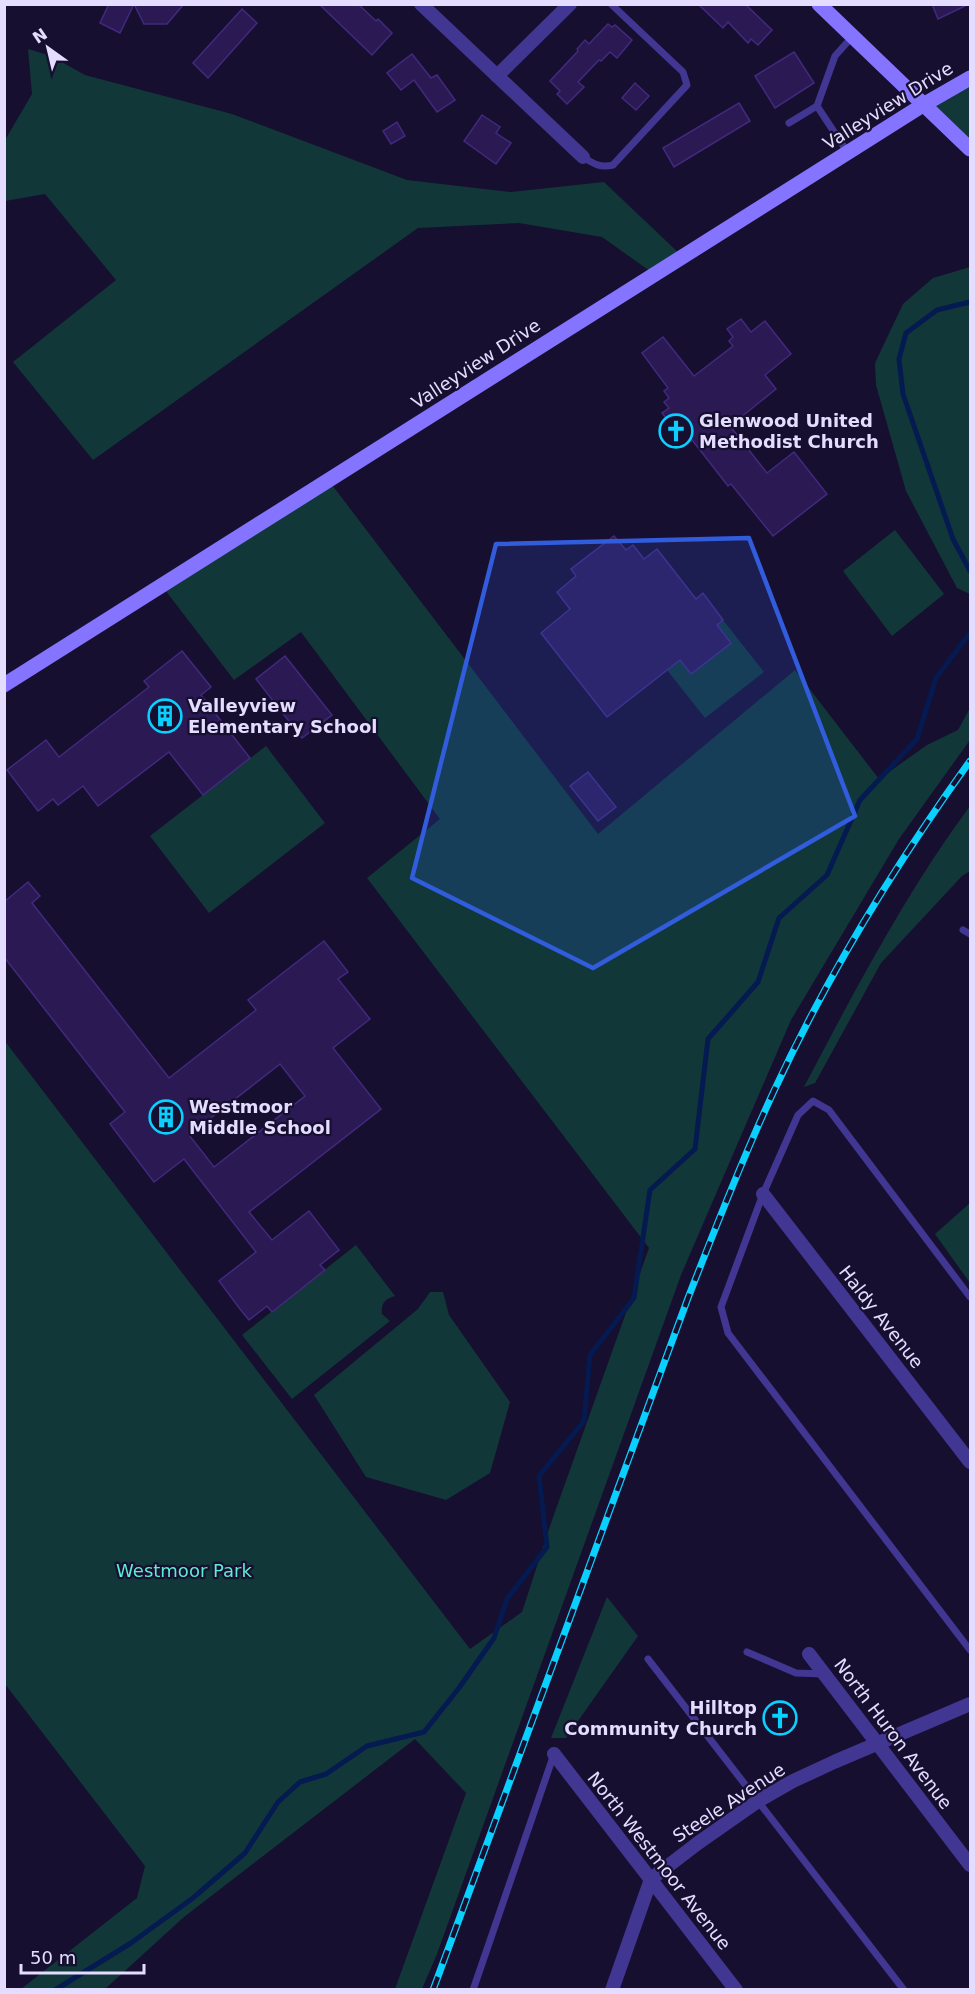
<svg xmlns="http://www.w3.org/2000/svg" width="975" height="1994" font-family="'DejaVu Sans',sans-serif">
	<rect width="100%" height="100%" fill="#170f2f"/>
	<g fill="#113739">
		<path d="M28 49 51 56 85 75 232 114 407 180 511 192 604 182 683 257 654 274 602 237 519 223 418 228 93 460 13 362 116 280 45 194 5 201V140L32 94Z"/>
		<path d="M970 78V149L923 105Z"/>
		<path d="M970 267V594L957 588 906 491 876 385 875 363 903 304 933 278Z"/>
		<path d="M329 481 598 834 795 670 879 779 927 745 958 730 970 708V740L899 839 791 1020 681 1275 437 1954 422 1989H395L466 1793 415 1739 184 1917 105 1989H21L137 1898 145 1866 5 1684 4 1040 470 1649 522 1612 551 1523 649 1248 367 878 440 819 301 632 234 680 162 586Z"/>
		<path d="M895 530 944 594 892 636 843 571Z"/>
		<path d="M723 620 764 672 705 718 667 670 666 664Z"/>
		<path d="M266 746 325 823 209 913 150 836Z"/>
		<path d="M970 806V871L962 876 881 963 815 1083 804 1087C855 990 905 894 970 806Z"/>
		<path d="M970 1203V1283L935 1234Z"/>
		<path d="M356 1245 395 1296C385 1299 381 1303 382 1314L390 1321 292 1399 242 1335Z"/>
		<path d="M430 1292H443L449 1315 510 1402 490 1473 446 1500 366 1477 314 1395 418 1309Z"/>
		<path d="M607 1597 638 1636 566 1738H551Z"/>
	</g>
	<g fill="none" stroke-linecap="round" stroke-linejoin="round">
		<g stroke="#051a51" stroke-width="5">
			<path d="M970 302 937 310 906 333 899 359 903 394 953 539 970 571"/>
			<path d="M55 1990 131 1943 193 1898 245 1853 278 1802 300 1782 326 1774 367 1746 424 1732 459 1688 494 1638 507 1599 547 1547 539 1476 584 1421 590 1355 634 1298 650 1190 695 1149 708 1039 758 982 779 918 827 875 860 800 917 739 936 678 970 633"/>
		</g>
	</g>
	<g fill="#2a1952" stroke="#422980" stroke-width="1.5" fill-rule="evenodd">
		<path d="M109 4H134L120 33 100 23Z"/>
		<path d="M134 4H184L167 24H144Z"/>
		<path d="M319 4H358L376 21 378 19 392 33 372 55Z"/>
		<path d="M698 4H745L772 30 758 45 751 39 748 43 728 22 723 28Z"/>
		<path d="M932 4H969L938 19Z"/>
		<path d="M242 9 257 23 208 78 193 63Z"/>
		<path d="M608 24 612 27 615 25 632 40 617 58 610 52 601 61 599 60 578 82 584 87 567 104 557 94 560 91 550 81 578 51 577 49 585 40 589 44Z"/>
		<path d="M794 52 814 83 775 108 755 76Z"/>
		<path d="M412 54 431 78 437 75 455 100 437 112 414 80 401 90 387 73Z"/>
		<path d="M635 83 649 96 636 110 622 98Z"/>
		<path d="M739 103 750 121 674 167 663 148Z"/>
		<path d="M482 115 500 127 496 133 511 143 496 164 464 141Z"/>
		<path d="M397 122 405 136 391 144 383 131Z"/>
		<path d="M741 319 751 332 765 321 791 354 765 375 776 389 730 426 767 473 794 452 827 494 773 536 731 484 728 486 682 427 676 431 662 413 669 408 664 402 669 398 664 391 668 388 642 353 663 337 694 376 733 346 729 341 733 337 727 329Z"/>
		<path d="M614 536 626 550 633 545 644 559 657 549 696 599 703 593 723 620 717 625 731 643 691 674 680 660 607 717 541 633 570 609 557 592 576 576 571 569Z"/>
		<path d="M182 651 211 687 201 695 250 758 203 795 169 752 98 806 83 786 58 805 53 799 38 811 7 770 46 740 59 757 149 687 144 681Z"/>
		<path d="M285 656 332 715 302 738 256 679Z"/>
		<path d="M588 772 616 807 598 821 570 786Z"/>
		<path d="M28 882 40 896 32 903 169 1078 256 1010 248 1000 324 941 348 972 338 979 370 1019 333 1048 381 1109 249 1212 272 1240 309 1211 339 1250 320 1265 325 1270 272 1312 267 1306 249 1320 240 1309 219 1281 256 1252 184 1159 154 1182 110 1124 125 1112 4 957V902ZM280 1064 305 1096 214 1167 189 1135Z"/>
	</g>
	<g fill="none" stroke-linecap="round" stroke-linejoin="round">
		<g stroke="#413692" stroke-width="7">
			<path d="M789 123 817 106"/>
			<path d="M848 153 817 106 835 56 852 37"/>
			<path d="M583 157C594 164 600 168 613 165L687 85 683 72 611 4"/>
			<path d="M963 930 970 934"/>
			<path d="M970 1297 829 1110 813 1101 798 1115 763 1194 721 1307 728 1333 970 1650"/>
			<path d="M747 1652 796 1673 824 1674"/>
			<path d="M648 1659 904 1990"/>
			<path d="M473 1990 554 1754"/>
		</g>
		<g stroke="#413692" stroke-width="14">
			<path d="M421 4 583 157"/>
			<path d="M497 76 570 4"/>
			<path d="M763 1194 970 1462"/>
			<path d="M809 1654 970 1865"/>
			<path d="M554 1754 736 1990"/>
			<path d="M612 1990 651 1879 698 1843 758 1801 793 1781 834 1762 970 1704"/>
		</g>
		<g stroke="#8474ff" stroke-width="15">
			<path d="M819 4 970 149"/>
			<path d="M4 685 923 105 970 78"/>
		</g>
		<g stroke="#09d0ff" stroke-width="7">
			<path id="rail" d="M433 1990 688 1298C715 1229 742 1160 773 1093 827 976 895 865 970 761"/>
		</g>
		<use href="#rail" stroke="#170f2f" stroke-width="4.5" stroke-dasharray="14" stroke-linecap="butt"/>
	</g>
	<path fill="#315cdc" fill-opacity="0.2" stroke="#315cdc" stroke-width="4.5" stroke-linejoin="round" d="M749 538 855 816 593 968 412 878 496 544Z"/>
	<defs>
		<g id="church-ring" transform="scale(1.725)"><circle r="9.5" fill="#170f2f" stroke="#09d0ff" stroke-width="1.5"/><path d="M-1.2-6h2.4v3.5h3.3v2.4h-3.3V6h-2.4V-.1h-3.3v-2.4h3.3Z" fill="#09d0ff"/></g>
		<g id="building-ring" transform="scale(1.725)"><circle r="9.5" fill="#170f2f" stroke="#09d0ff" stroke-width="1.5"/><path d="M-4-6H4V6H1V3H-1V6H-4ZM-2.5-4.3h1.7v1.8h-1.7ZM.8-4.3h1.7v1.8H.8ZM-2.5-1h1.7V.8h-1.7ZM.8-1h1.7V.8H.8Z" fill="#09d0ff"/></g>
	</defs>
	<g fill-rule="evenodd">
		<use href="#church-ring" x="676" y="431"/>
		<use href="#building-ring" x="165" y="716"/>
		<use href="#building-ring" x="166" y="1117"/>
		<use href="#church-ring" x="780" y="1718"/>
	</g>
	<g text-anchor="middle" stroke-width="4.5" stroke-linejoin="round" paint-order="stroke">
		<g font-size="18" fill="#e4ddff" stroke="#170f2f">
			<text transform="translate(888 106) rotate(-32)" y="6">Valleyview Drive</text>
			<text transform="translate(476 364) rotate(-33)" y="6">Valleyview Drive</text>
			<text transform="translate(881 1317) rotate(52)" y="6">Haldy Avenue</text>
			<text transform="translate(893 1734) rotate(53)" y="6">North Huron Avenue</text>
			<text transform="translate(729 1803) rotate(-33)" y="6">Steele Avenue</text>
			<text transform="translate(659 1861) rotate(52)" y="6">North Westmoor Avenue</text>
		</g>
		<g font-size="18" font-weight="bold" fill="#e4ddff" stroke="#170f2f" text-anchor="start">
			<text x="699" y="427">Glenwood United<tspan x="699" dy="21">Methodist Church</tspan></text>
			<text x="188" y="712">Valleyview<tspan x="188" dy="21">Elementary School</tspan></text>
			<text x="189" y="1113">Westmoor<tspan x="189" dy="21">Middle School</tspan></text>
			<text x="757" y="1714" text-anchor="end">Hilltop<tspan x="757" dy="21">Community Church</tspan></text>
		</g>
		<g font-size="18" fill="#5bedd5" stroke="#170f2f">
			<text x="184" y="1577">Westmoor Park</text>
		</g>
	</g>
	<rect width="975" height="1994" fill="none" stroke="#e4ddff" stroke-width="12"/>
	<g transform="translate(48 48) rotate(326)" stroke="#170f2f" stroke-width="4.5" paint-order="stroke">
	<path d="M0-4.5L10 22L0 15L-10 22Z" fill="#e4ddff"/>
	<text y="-9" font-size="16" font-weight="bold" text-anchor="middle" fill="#e4ddff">N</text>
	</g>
	<path d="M21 1964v9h123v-9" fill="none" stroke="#e4ddff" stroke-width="3"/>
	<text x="30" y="1964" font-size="18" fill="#e4ddff" stroke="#170f2f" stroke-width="4.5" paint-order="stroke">50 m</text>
</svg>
